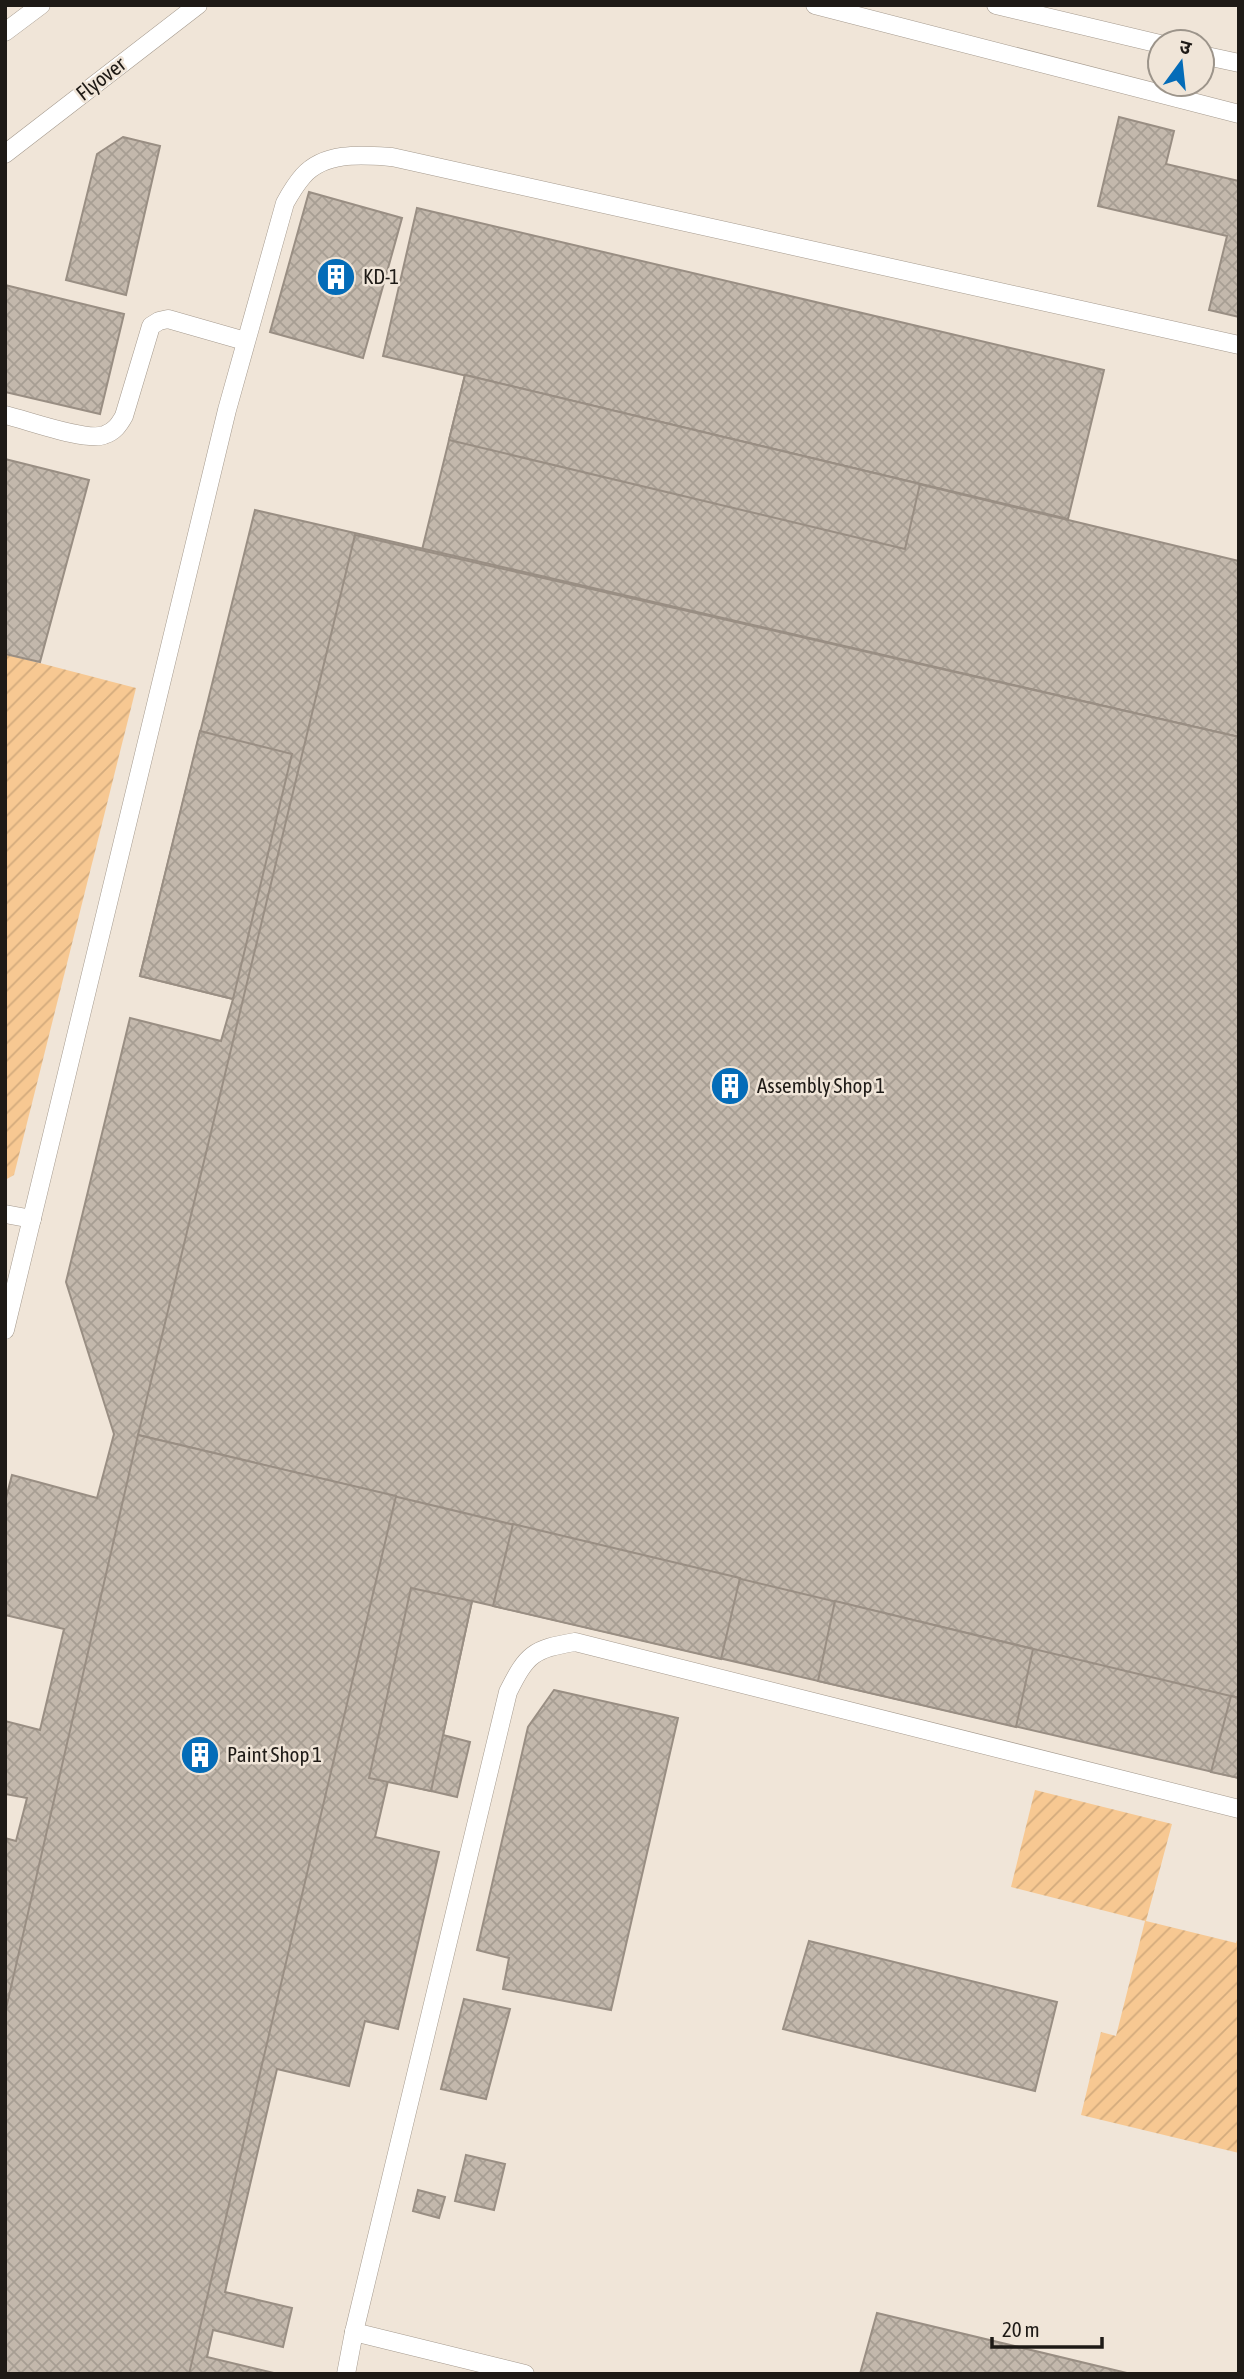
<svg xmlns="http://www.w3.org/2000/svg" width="1244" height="2379" font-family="'Asap Condensed','Noto Sans Devanagari',sans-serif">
	<defs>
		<pattern id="garden-furrows" width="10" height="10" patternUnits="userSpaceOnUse" patternTransform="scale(1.75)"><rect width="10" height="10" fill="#f7c892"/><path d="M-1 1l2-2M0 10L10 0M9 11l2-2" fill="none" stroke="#d3ab7d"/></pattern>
		<pattern id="building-cross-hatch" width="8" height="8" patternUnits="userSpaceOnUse" patternTransform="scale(1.75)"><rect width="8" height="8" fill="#c3b8ac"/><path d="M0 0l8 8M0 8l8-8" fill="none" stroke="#a79e93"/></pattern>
	</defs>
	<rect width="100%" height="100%" fill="#f0e5d8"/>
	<g fill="url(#garden-furrows)">
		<path d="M5 654 136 688 14 1175 5 1180Z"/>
		<path d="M1035 1790 1172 1824 1146 1921 1236 1943 1239 1934V2153L1081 2115 1101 2032 1116 2036 1145 1921 1011 1887Z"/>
	</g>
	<g fill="url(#building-cross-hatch)" stroke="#998e83" stroke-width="2">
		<path d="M1119 117 1174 131 1166 164 1239 181V317L1209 310 1227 236 1098 206Z"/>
		<path d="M123 137 160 146 126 295 66 280 97 154Z"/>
		<path d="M309 192 402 218 363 358 270 332Z"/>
		<path d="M417 208 1104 370 1068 519 383 356Z"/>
		<path d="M5 285 124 314 100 414 5 392Z"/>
		<path d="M465 375 1239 561V737L422 550Z"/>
		<path d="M465 375 920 484 905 549 449 440Z"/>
		<path d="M5 459 89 480 40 662 5 654Z"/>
		<path d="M255 510 1239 737V1778L472 1601 443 1735 470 1742 457 1797 388 1781 375 1837 439 1852 398 2029 365 2021 349 2086 277 2069 225 2292 292 2308 283 2347 213 2330 207 2357 278 2374H5V1838L16 1841 27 1798 5 1794V1721L40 1730 64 1629 5 1615V1502L12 1475 97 1498 114 1434 66 1282 130 1018 221 1041 233 999 140 976Z"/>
		<path d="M355 535 1239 737V1698L138 1435Z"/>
		<path d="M200 731 292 754 233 999 140 976Z"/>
		<path d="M138 1435 396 1496 189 2374H5V2013Z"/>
		<path d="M513 1524 740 1578 721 1659 493 1606Z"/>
		<path d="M411 1588 472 1601 431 1791 369 1778Z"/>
		<path d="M835 1601 1033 1649 1016 1727 818 1681Z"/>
		<path d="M554 1690 678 1718 611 2010 503 1989 509 1958 477 1950 528 1727Z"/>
		<path d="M1231 1696 1239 1698V1778L1211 1772Z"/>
		<path d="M809 1941 1057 2002 1035 2091 783 2029Z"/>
		<path d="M464 1999 510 2009 486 2099 441 2089Z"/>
		<path d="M466 2155 505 2164 494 2210 455 2201Z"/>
		<path d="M418 2190 445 2197 439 2218 413 2211Z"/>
		<path d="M877 2313 1131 2374H860Z"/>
	</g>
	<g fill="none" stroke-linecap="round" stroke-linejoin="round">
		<g stroke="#a59a8e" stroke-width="19">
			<g id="service">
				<path d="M815 5 1239 114"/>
				<path d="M996 5 1160 44"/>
				<path d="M5 32 41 5"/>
				<path d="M1202 55 1239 63"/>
				<path d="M5 154 198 5"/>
				<path d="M5 415C27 420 86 442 104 435 114 432 119 425 124 416L151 326 159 321 168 319 245 341"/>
				<path d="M5 1214 32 1219"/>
				<path d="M5 1330 227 410 285 203C290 194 296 184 303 176 325 151 363 155 392 157L1239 345"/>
				<path d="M354 2332 525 2374"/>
				<path d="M346 2374 354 2332 508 1692C527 1654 533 1649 575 1642L1239 1809"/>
			</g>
		</g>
		<use href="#service" stroke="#fff" stroke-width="18"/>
	</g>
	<defs>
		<g id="building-disc" transform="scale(2.0125)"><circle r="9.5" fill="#046cb8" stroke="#f0e5d8"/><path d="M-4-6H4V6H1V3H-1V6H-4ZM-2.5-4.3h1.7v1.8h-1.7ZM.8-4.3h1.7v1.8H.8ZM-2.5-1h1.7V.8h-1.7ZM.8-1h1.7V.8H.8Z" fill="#fff"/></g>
	</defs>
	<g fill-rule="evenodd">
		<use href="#building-disc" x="336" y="277"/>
		<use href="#building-disc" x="730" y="1086"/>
		<use href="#building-disc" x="200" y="1755"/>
	</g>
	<g text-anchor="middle" stroke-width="5" stroke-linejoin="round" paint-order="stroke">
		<g font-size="21" fill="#1e1a16" stroke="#f0e5d8">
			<text transform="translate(101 79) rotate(-38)" y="7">Flyover</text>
		</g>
		<g font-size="21" fill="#1e1a16" stroke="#f0e5d8" text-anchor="start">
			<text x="363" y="284">KD-1</text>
			<text x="757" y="1093">Assembly Shop 1</text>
			<text x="227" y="1762">Paint Shop 1</text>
		</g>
	</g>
	<rect width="1244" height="2379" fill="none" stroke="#1e1a16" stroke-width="14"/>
	<g transform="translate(1181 63) rotate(15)"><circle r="33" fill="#f0e5d8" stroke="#9c948a" stroke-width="2"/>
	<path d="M0-5L12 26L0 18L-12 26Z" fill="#046cb8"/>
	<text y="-10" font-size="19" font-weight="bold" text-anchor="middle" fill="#1e1a16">उ</text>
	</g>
	<path d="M992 2337v10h110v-10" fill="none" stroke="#1e1a16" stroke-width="3.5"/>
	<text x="1002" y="2337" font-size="21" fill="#1e1a16" stroke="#f0e5d8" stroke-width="5" paint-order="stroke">20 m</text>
</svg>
